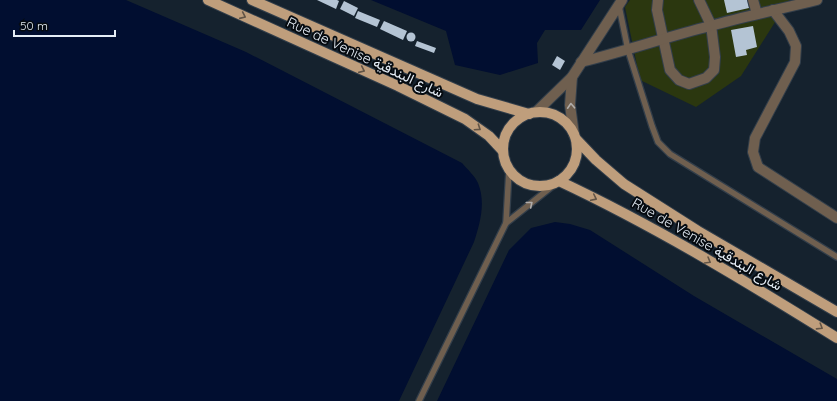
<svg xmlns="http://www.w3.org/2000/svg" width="837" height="401" font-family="Quicksand,Vazirmatn,sans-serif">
	<rect width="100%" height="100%" fill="#15222e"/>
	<path fill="#2b370f" d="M630 0H789L741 76 696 107 640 80 625 7Z"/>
	<g fill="#010e30">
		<path d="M0 0H126L246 52 462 163C467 169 475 176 478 183 486 203 480 223 474 242L399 401H0Z"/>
		<path d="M371 0H600L581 30H545L537 43 538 63 500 75 455 65 446 31Z"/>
		<path d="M555 222 570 224 590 230 694 296 837 379V401H437L509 250 531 228Z"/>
	</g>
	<g fill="#b4c4d4">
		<path d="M317 0H337L339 1 336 9Z"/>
		<path d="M724 0H748L749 8 727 13Z"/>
		<path d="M344 1 358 8 354 16 340 9Z"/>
		<path d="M358 11 380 20 377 27 355 18Z"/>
		<path d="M384 21 407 31 403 40 380 29Z"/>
		<path d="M753 26 757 47 746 50 747 55 736 57 731 30Z"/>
		<circle cx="411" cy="37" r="4.5"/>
		<path d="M417 41 436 48 434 53 415 46Z"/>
		<path d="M557 56 565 61 560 70 552 65Z"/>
	</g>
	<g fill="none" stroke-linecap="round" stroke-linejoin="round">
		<g stroke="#323e4a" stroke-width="8">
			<g id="lane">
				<path d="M619 6 628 50 652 126 658 142 670 154 837 257"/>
				<path d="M506 223 555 184"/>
				<path d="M419 401 506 223 509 170"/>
			</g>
		</g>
		<g stroke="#323e4a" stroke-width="12">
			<g id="street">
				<path d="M658 0 657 10 670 70 679 80 689 84 706 78 714 70 715 57 711 25 699 0"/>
				<path d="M753 0 757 14"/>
				<path d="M773 10 789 31 796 46 795 62 755 138 753 152 758 167 837 218"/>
				<path d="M581 62C625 51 667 37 710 26 746 16 781 9 817 0"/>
				<path d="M572 77 570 105 574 135"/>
				<path d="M536 112 572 77 622 0"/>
			</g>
		</g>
		<g stroke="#323e4a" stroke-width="12">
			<g id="primary">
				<path d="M208 0 398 86 465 119 489 136 503 151"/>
				<path d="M252 0 477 99 529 114"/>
				<circle cx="540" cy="149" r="37"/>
				<path d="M576 139 596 160 624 184 698 231 837 312"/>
				<path d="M559 181C655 226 747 282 837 338"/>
			</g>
		</g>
		<use href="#lane" stroke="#6f5f4f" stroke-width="5.5"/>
		<use href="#street" stroke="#6f5f4f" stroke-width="10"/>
		<use href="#primary" stroke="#bf9e7c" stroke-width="10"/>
	</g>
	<defs><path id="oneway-chevron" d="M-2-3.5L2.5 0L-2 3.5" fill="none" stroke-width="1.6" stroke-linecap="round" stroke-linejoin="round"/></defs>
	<g stroke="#625446">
		<use href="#oneway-chevron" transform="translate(243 16) rotate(24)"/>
		<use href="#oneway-chevron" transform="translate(362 70) rotate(24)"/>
		<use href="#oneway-chevron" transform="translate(478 128) rotate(34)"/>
		<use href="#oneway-chevron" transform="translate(594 198) rotate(26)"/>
		<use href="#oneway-chevron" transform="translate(708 261) rotate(30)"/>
		<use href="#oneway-chevron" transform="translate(820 327) rotate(32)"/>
	</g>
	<g stroke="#b0adab">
		<use href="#oneway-chevron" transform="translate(571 106) rotate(-93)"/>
		<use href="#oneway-chevron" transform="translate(530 204) rotate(-39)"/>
	</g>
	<g text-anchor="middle" stroke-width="4" stroke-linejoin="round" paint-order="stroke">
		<g font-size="14" fill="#e5edf6" stroke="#060b10">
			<text transform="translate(365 57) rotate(25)" y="5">Rue de Venise شارع البندقية</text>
			<text transform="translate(707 244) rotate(30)" y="5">Rue de Venise شارع البندقية</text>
		</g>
	</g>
	<path d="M14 30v6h101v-6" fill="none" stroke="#e5edf6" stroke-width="2"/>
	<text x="20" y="30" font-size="12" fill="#e5edf6" stroke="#060b10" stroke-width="3" paint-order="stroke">50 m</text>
</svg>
